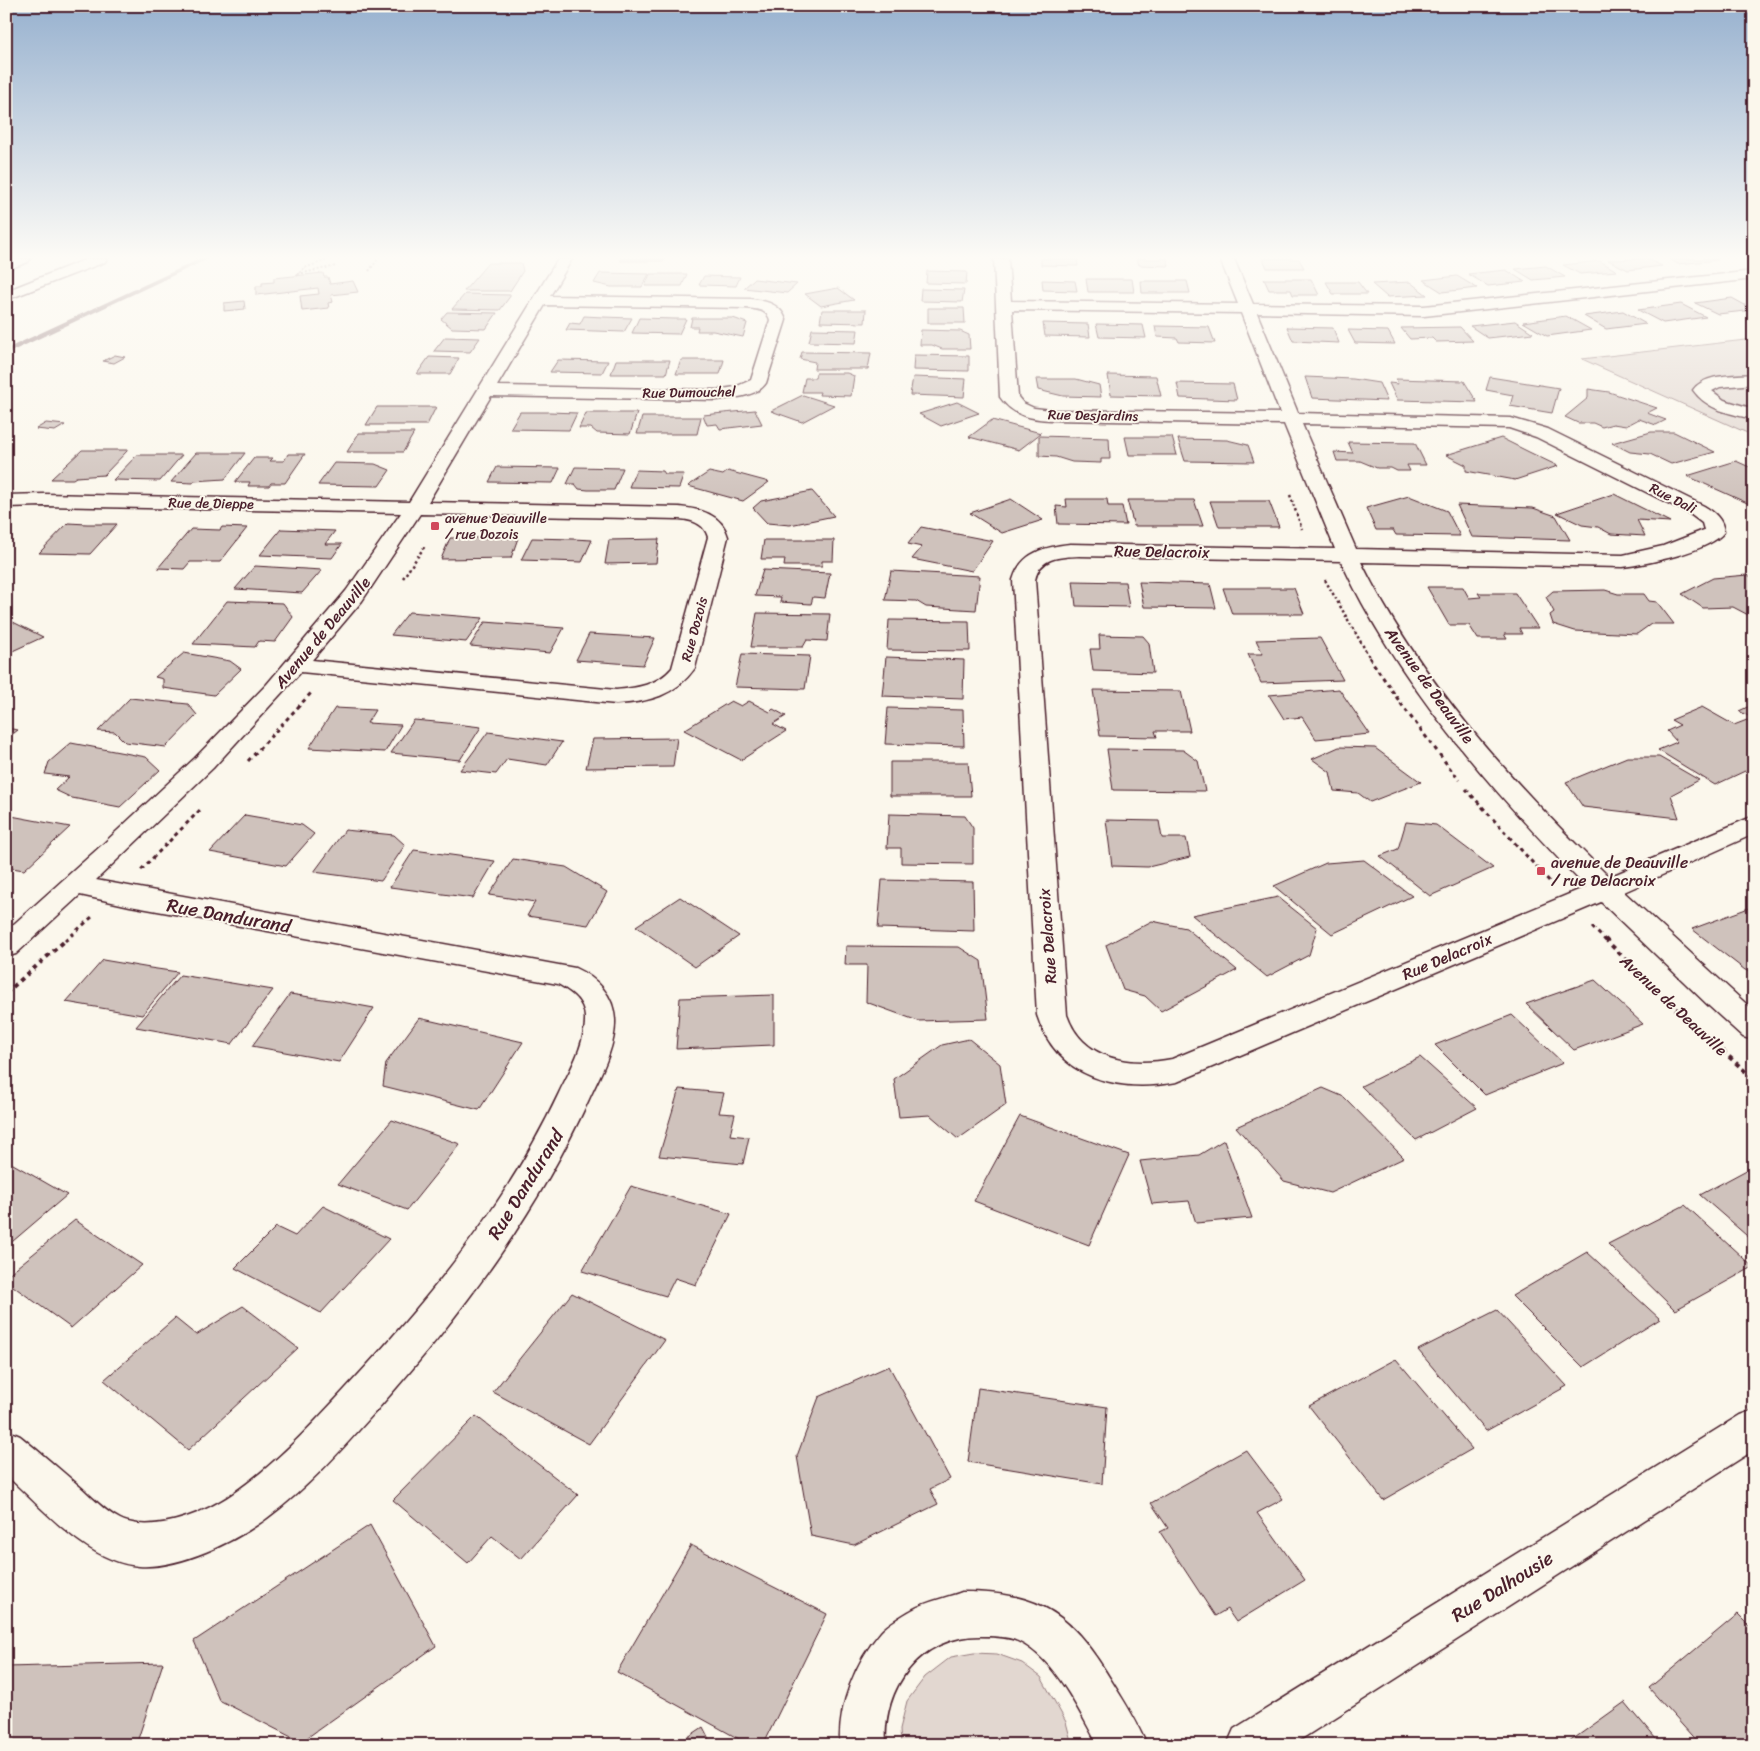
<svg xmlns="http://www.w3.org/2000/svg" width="1760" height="1751" font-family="Sriracha,sans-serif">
	<rect width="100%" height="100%" fill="#fbf7ec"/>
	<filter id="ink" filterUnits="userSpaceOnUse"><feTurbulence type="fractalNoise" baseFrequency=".02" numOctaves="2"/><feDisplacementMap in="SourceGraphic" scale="10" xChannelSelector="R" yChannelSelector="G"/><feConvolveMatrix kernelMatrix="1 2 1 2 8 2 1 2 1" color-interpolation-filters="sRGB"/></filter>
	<g filter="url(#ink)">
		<g fill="#e2d7d0" stroke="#967b7e">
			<path d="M1754 339V436L1582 359Z"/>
			<path d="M974 1653 997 1654 1022 1663 1041 1677 1066 1722 1072 1745H901L900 1729 907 1701 925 1677 951 1657Z"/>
		</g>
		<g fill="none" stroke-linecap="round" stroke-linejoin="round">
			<path fill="#907477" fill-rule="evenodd" d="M200 259H208L6 354V349Z"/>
		</g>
		<g fill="#cfc2bc" stroke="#4a1f2b">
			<rect x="621" y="259" width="43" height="2"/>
			<path d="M1041 259H1077L1078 266 1041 265Z"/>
			<path d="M1137 259H1167L1169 266 1139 265Z"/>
			<path d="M1263 259H1299L1304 268H1267Z"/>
			<path d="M1647 259 1662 266 1628 270 1608 260Z"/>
			<path d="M1669 259H1717L1718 260 1678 264Z"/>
			<path d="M1600 261 1617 271 1580 274 1563 265Z"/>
			<path d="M488 263H521L523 271 510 291H464Z"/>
			<path d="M1546 266 1565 277 1533 280 1515 269Z"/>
			<path d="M1506 270 1525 282 1488 286 1468 274Z"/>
			<path d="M927 271 967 272 966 284 926 283Z"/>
			<path d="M323 273 324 277H328L330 284 353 281 358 292 331 295 333 302 328 303 329 308 302 311 300 296 319 294 318 288 256 295V286H262V283L274 282V278Z"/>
			<path d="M600 273 649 274 642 287H611L594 283Z"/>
			<path d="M650 274H687L682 286H645Z"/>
			<path d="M704 276 740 277 736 286 699 285Z"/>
			<path d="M1457 276 1477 288 1442 292 1423 280Z"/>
			<path d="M754 279 797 284 787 293 744 288Z"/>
			<path d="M1086 279H1132L1134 292H1088Z"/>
			<path d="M1264 279H1311L1319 295H1293L1291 290H1269Z"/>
			<path d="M1042 280 1075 281 1077 291 1043 290Z"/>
			<path d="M1141 281H1187L1190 293H1142Z"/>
			<path d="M1326 282H1358L1367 294H1333Z"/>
			<path d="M1410 282 1427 295 1387 297 1372 284Z"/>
			<path d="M838 288 854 300 821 306 805 294Z"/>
			<path d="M921 289 964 290 962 302 920 301Z"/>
			<path d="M465 294 511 295 500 310 452 309Z"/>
			<path d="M1732 298 1754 310 1718 314 1695 303Z"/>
			<path d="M244 301 245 309 224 311V303Z"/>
			<path d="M1681 304 1706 317 1663 323 1638 310Z"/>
			<path d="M928 308H964L965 323H928Z"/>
			<path d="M822 310H866L865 323 820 322Z"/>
			<path d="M1623 311 1646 324 1606 329 1584 316Z"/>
			<path d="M447 312 497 313 486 329 452 328 441 319Z"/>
			<path d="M584 316 603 317 632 318 624 332 566 330 570 323 580 324Z"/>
			<path d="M1566 316 1591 330 1547 336 1523 322Z"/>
			<path d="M639 318 675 319H686L679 334 632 333Z"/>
			<path d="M692 318H733L747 323 743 337 713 331H697L698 327H690Z"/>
			<path d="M1515 321 1533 333 1488 338 1470 326Z"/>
			<path d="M1043 323 1088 324 1090 337 1045 336Z"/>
			<path d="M1096 324 1143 325 1146 338 1099 337Z"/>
			<path d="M1155 326 1209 327 1215 343 1179 342 1177 338 1157 337Z"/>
			<path d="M1287 327 1333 328 1339 343 1293 341Z"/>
			<path d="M1460 327 1473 341 1436 342 1432 338 1410 339 1401 328Z"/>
			<path d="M812 329 858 330 856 343 809 342Z"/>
			<path d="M921 330 960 331 969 335 970 349H942L932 345H920Z"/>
			<path d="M1348 330 1388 331 1395 344 1355 343Z"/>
			<path d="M445 337 480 338 470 352 434 351Z"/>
			<path d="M802 352 871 353 868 369H814L815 362 800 359Z"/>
			<path d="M115 355 125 357 114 363 103 361Z"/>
			<path d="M914 355 969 356V371L913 370Z"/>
			<path d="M429 357 459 358 450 374H417Z"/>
			<path d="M558 360 608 361 602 373 550 372Z"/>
			<path d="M616 360H670L666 374H611Z"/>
			<path d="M681 360H724L720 374H676Z"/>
			<path d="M816 373H847L854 376 851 396 819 395 820 392H802L805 378H815Z"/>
			<path d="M1108 375 1156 376 1161 396 1111 395Z"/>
			<path d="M913 377 966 379 964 397 910 395Z"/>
			<path d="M1305 377 1353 379 1379 383 1387 401 1312 398Z"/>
			<path d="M1490 377 1559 388 1552 413 1510 406 1513 395 1486 390Z"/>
			<path d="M1036 379H1076L1099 385 1101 397 1063 396 1038 390Z"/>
			<path d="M1396 379 1464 381 1477 402 1397 400 1389 383 1398 384Z"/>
			<path d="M1177 383 1233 384 1237 400 1180 398Z"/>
			<path d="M1588 389 1609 392 1657 408 1647 413 1666 420 1656 425 1639 419 1626 426 1613 424 1602 427 1593 423H1578L1565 417 1588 398Z"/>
			<path d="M803 395 834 405 802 422 771 411Z"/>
			<path d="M957 402 979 413 941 426 919 414Z"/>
			<path d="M377 407H436L427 425H366Z"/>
			<path d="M755 410 762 424 720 429 717 424 707 425 703 415Z"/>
			<path d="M520 412H549L577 413 569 430 510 429Z"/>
			<path d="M586 413H637L630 434 597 433 591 428H579Z"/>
			<path d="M642 417H701L697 434H637Z"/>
			<path d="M992 420 1018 427 1041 433 1019 450 969 437Z"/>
			<path d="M46 423 65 425 55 431 36 429Z"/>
			<path d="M1651 432H1674L1715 452 1671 464 1650 454 1630 452 1612 443Z"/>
			<path d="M359 433H414L403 452H347Z"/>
			<path d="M1039 436 1109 438 1110 459H1101V463L1072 462 1056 457 1039 456Z"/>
			<path d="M1125 437H1172L1177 455H1129Z"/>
			<path d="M1501 438 1529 452 1558 466 1515 480 1466 471V465L1446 455Z"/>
			<path d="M1178 439 1227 440 1248 445 1254 462 1185 461Z"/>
			<path d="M1348 442 1415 443 1426 465H1407L1410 471H1397L1391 468H1377L1360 461H1337L1334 452 1353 453Z"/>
			<path d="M82 450H128L104 475 76 477 73 479H51Z"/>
			<path d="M196 453H245L225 479 194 481 193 483 171 482Z"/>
			<path d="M288 454H305L285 483H271L269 486H248L250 482H235L254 458H273L270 461H284Z"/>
			<path d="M137 455H182L160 481 113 480Z"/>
			<path d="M1736 461 1754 469V506L1687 476Z"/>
			<path d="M334 463 375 464 390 470 379 486 318 485Z"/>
			<path d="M497 467 560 468 553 483 489 482Z"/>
			<path d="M575 467 623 468 614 490H588L579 489 575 484H567Z"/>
			<path d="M636 470 663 471 665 474H684L679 488 629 487Z"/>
			<path d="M728 471 769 482 743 501 688 486 709 472 723 475Z"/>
			<path d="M812 491 834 516 790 525 767 523 753 508 761 501Z"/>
			<path d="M1614 494 1670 522 1637 520 1645 536 1611 534 1598 527 1582 525 1557 513Z"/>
			<path d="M1409 496 1447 511 1460 536 1396 535 1393 530H1376L1366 508Z"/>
			<path d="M1011 499 1043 520 1002 533 970 513Z"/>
			<path d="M1066 499H1107L1108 506H1122L1126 525 1058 524 1056 506 1067 507Z"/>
			<path d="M1127 500H1194L1203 526H1134Z"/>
			<path d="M1210 501H1269L1279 527H1219Z"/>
			<path d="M1457 505 1533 508 1556 516 1570 540 1472 537Z"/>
			<path d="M68 523 87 524H117L90 554 39 553Z"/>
			<path d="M222 527 247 528 220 562H190L184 569 158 568 191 529 220 530Z"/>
			<path d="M921 527 993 541 972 571 912 559 922 547 908 544Z"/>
			<path d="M281 529 335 531 325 544H342L332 558 260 555Z"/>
			<path d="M450 538H518L511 558 441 559Z"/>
			<path d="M532 538 573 539 592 540 582 562 521 560Z"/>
			<path d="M659 539 656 563 605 564 609 540Z"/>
			<path d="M764 540H834L833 561H822V566H784L785 559H761Z"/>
			<path d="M255 566 322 570 302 593 235 589Z"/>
			<path d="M763 570 830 573 825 598 813 597 811 604 780 602 781 597 755 596Z"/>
			<path d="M891 571 980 576 976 610 926 607 916 601 885 600Z"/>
			<path d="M1747 575 1754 578V618L1733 607 1703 608 1682 594 1713 578Z"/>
			<path d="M1073 581 1125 582 1129 607 1076 606Z"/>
			<path d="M1139 582 1210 584 1216 608 1144 607Z"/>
			<path d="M1427 587H1463L1469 598 1481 597 1478 593H1515L1538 628H1519L1522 634H1504L1507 639H1478L1469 625H1449Z"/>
			<path d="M1223 588H1294L1304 614H1232Z"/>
			<path d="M1605 590 1618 594H1644L1649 601 1657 602 1674 624H1651L1637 634 1575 631 1553 624 1550 615 1554 612 1546 597 1553 591Z"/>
			<path d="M227 601 283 603 293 617 275 642 259 641 255 647 193 644Z"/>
			<path d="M409 612 483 618 466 642 391 635Z"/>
			<path d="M757 613 830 614 827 641 807 640 803 647H751Z"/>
			<path d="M6 619H7L43 637 6 654Z"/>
			<path d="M889 620 969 621 970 651 887 650Z"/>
			<path d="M485 622 564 628 550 653 470 646Z"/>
			<path d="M589 634 655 638 643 665 576 660Z"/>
			<path d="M1099 635 1143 636 1149 643 1153 673 1093 671 1090 649H1100Z"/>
			<path d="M1320 638 1343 680 1261 683 1248 654H1263L1256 640Z"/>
			<path d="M184 653 230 661 241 669 214 695 163 688V679L155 677Z"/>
			<path d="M742 654 810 656 805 689 735 687Z"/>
			<path d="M886 657 964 660 963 699 882 696Z"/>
			<path d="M1339 689 1370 734 1316 739 1302 717 1284 719 1269 695Z"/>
			<path d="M1093 690 1181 691 1190 731H1155L1157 737 1100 736Z"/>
			<path d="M130 698 188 704 197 715 166 747 125 742 115 732 98 731Z"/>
			<path d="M731 701 741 706 749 701 770 712 773 709 786 716 773 724 786 731 741 760 684 730Z"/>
			<path d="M1754 704V719L1739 711Z"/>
			<path d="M1702 707 1734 725 1747 720 1754 724V777L1745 771 1715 785 1658 750 1677 742 1667 731 1680 725 1671 720Z"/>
			<path d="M335 708 375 710 367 723 401 725 385 752 309 748Z"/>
			<path d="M888 708 963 710 964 746 885 744Z"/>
			<path d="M414 720 447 723 481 727 460 760 391 753Z"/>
			<path d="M6 728 18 730 6 739Z"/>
			<path d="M488 732 562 742 547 765 507 759 496 774 460 770Z"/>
			<path d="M677 738 673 767 586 768 593 739Z"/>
			<path d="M71 743 146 757 160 770 120 807 72 798 55 790 69 777 45 774 49 762Z"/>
			<path d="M1339 747 1375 748 1421 782 1370 802 1358 793 1334 791 1330 772 1312 759Z"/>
			<path d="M1107 749 1183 750 1198 761 1205 791 1113 790Z"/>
			<path d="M1627 757H1659L1699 780 1671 795 1679 818 1583 807 1566 782Z"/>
			<path d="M890 762H968L971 796H890Z"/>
			<path d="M889 814 965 816 973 828V864L901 863V848H887Z"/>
			<path d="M6 815 70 827 24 870 6 867Z"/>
			<path d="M245 815 302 825 314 834 286 866 210 852Z"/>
			<path d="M1106 820 1159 821 1162 838H1186L1190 857 1148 867 1112 866Z"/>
			<path d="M1406 822 1436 825 1493 868 1430 896 1380 856 1398 849Z"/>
			<path d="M345 830 394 835 405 845 381 881 314 872Z"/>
			<path d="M414 850 495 861 473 898 390 887Z"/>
			<path d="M513 859 566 867 607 892 588 925 527 916 535 902 489 895Z"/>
			<path d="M1364 860 1412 896 1332 934 1274 886 1326 863Z"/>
			<path d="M882 880 973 882 974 931 878 928Z"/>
			<path d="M680 897 739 936 695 967 636 926Z"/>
			<path d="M1278 897 1317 928 1309 955 1267 977 1192 915Z"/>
			<path d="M1754 906V972L1745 970 1692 929Z"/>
			<path d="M1152 921 1186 928 1237 970 1161 1011 1145 996 1123 990 1106 945Z"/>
			<path d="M846 946 959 947 981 961 988 1019 918 1021 866 1002 867 965H845Z"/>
			<path d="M103 960 150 968 178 972 142 1015 66 1002Z"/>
			<path d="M180 975 231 983 273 990 232 1044 136 1027Z"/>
			<path d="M1595 980 1643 1024 1574 1050 1526 1004Z"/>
			<path d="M290 994 336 1001 374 1008 339 1062 252 1046Z"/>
			<path d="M774 995V1045L676 1049 680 998Z"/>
			<path d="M1512 1015 1563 1063 1485 1095 1435 1045Z"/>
			<path d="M419 1018 523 1042 479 1110 383 1086 386 1063Z"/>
			<path d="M969 1039 1000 1064 1006 1105 958 1139 930 1115 899 1117 894 1079 942 1045Z"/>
			<path d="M1420 1057 1477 1108 1416 1140 1361 1086Z"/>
			<path d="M1323 1088 1344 1097 1404 1158 1330 1193 1284 1181 1236 1127Z"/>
			<path d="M679 1089 724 1093 719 1113 735 1114 730 1135 749 1137 743 1164 659 1156Z"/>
			<path d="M1020 1116 1129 1155 1089 1245 974 1201Z"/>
			<path d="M392 1120 460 1144 407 1210 338 1184Z"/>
			<path d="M1224 1140 1252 1218 1196 1223 1189 1201 1152 1204 1140 1161 1199 1155Z"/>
			<path d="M6 1160 67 1195 6 1247Z"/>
			<path d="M1754 1166V1242L1700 1195Z"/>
			<path d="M631 1186 731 1214 696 1285 675 1278 666 1296 582 1271Z"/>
			<path d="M1685 1205 1753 1267 1675 1310 1608 1244Z"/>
			<path d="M323 1206 389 1239 321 1313 235 1268 276 1227 295 1236Z"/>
			<path d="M75 1220 142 1265 71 1328 6 1281V1276Z"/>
			<path d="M1587 1252 1660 1319 1583 1367 1512 1296Z"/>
			<path d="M572 1293 665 1340 589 1444 493 1392Z"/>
			<path d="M243 1306 298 1348 188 1450 104 1380 175 1318 196 1335Z"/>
			<path d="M1497 1310 1567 1386 1486 1431 1418 1350Z"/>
			<path d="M1396 1359 1472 1449 1383 1500 1309 1406Z"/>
			<path d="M889 1366 950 1479 930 1489 938 1504 854 1545 811 1536 797 1456 819 1397Z"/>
			<path d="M978 1388 1107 1407 1102 1484 968 1462Z"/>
			<path d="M476 1416 578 1495 521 1559 492 1536 468 1563 393 1500Z"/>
			<path d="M1246 1450 1283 1499 1257 1513 1305 1580 1236 1622 1227 1609 1215 1616 1160 1532 1168 1528 1151 1503Z"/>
			<path d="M370 1525 436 1646 301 1742 219 1700 194 1641Z"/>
			<path d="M691 1545 827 1614 763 1745H750L617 1672Z"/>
			<path d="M1738 1614 1754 1630V1745H1700L1649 1688Z"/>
			<path d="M163 1663 136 1745H6V1667Z"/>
			<path d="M1625 1702 1661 1745H1565Z"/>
			<path d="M703 1727 712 1745H676Z"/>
		</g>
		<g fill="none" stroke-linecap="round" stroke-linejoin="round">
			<g stroke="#4a1f2b" stroke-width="3">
				<g id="minor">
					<path d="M558 259H572L550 296 751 299C766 301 781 304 786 320L766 383C757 397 732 398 716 400L491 396 428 502 679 507C700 509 722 514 728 537L695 668C675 696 649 702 616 704L301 672 213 768 96 880 575 968C597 978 614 995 615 1020 616 1047 600 1075 589 1099 536 1215 461 1315 377 1410 343 1448 309 1487 267 1518 236 1541 179 1569 139 1566 87 1562 43 1508 6 1475V1430L20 1436C40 1452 59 1469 78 1485 92 1497 104 1511 120 1519 126 1522 132 1523 138 1524 170 1527 205 1512 231 1495 274 1466 311 1426 346 1388 430 1298 507 1204 559 1093 570 1070 586 1044 585 1017 584 1000 572 992 558 984L130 906 80 895 16 954 6 957V931L102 845 195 758 267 684 346 591 401 513 44 506 6 507V495L44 494 409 502ZM545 305 745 308C755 309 767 309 770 320L751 380 735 387 716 390 497 386ZM420 514 679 519C692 520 704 523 708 537L672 668C658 685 636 688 616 690L312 660 362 601Z"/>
					<path d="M994 259H1008L1011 301 1238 304 1220 259H1234L1253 304 1424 306 1754 271V279L1424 316 1257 313 1298 413 1511 418 1548 429 1704 506C1714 512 1723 519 1724 532 1711 551 1646 564 1623 567L1361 562C1420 682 1514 784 1609 877L1754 816V834L1624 892 1754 1011V1040L1743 1037 1710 1007 1601 902 1177 1082C1118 1093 1057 1079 1037 1015L1013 580C1021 552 1045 547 1070 544L1335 549 1284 424 1052 420C1031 419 1013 416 1000 397ZM1012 310 1241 313 1280 413 1052 410 1034 408 1023 403 1018 397ZM1302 424 1509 428 1536 437 1690 514 1702 523 1704 530 1663 546 1623 555 1356 549ZM1079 556 1341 561C1398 684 1492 791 1586 887L1172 1059C1131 1067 1083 1061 1067 1015L1035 580C1040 557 1059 557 1079 556Z"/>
					<path d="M1754 374V384L1720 387 1712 391 1724 400 1754 409V419C1731 414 1707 410 1693 390 1705 373 1735 376 1754 374Z"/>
					<path d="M1754 1410V1450L1292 1745H1227L1234 1729 1740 1415Z"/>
					<path d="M962 1592C1044 1592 1073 1616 1114 1685 1126 1704 1138 1723 1147 1745H1098C1079 1711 1055 1658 1018 1641 1007 1636 992 1636 980 1636 920 1636 882 1687 886 1745H840C838 1706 855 1662 881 1632 888 1624 902 1616 912 1610 927 1601 946 1598 962 1592Z"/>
				</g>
			</g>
			<g stroke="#4a1f2b" stroke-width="3">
				<g id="highway">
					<path d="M10 259H30L28 262 6 270V261Z"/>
					<path d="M87 259H107L105 262 6 300V291Z"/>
				</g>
			</g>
			<g stroke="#4a1f2b" stroke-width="2" stroke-dasharray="2 2" stroke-linecap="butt">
				<path d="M369 271 378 259"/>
				<path d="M298 274 336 266"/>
				<path d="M297 276 304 268 327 260"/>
			</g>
			<g stroke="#4a1f2b" stroke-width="2.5" stroke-dasharray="2.5 2.5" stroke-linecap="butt">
				<path d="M1290 495 1302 529"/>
				<path d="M403 578 425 546"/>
				<path d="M1325 580 1370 658"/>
			</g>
			<g stroke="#4a1f2b" stroke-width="3" stroke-dasharray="4 4" stroke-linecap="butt">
				<path d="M1369 657 1404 708 1459 780"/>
				<path d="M248 761 312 692"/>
				<path d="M1466 789 1551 883"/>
				<path d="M141 870 200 810"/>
				<path d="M1592 927 1606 941"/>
				<path d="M65 941 92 917"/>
			</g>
			<g stroke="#4a1f2b" stroke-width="4" stroke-dasharray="4.5 4.5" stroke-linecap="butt">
				<path d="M1605 939 1678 1011 1754 1079"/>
				<path d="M6 993 67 939"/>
			</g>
			<use href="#minor" fill="#fbf7ec" fill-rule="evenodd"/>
			<use href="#highway" fill="#fbf7ec" fill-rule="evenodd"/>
		</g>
	</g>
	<linearGradient id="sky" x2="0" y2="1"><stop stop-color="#97b1cf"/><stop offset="0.51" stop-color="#fdfbf6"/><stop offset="1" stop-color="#fdfbf6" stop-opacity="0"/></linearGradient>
	<rect width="1760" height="504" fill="url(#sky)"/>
	<g fill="#d1495b" stroke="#fbf7ec" stroke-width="2">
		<rect x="430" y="521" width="10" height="10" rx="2.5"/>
		<rect x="1536" y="866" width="10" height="10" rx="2.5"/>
	</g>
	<g text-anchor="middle" stroke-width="4" stroke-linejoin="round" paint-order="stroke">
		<g font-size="14" fill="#4a1f2b" stroke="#fbf7ec">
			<text transform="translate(689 392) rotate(-1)" y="5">Rue Dumouchel</text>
			<text transform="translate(1093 415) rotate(1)" y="5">Rue Desjardins</text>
			<text transform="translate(1673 498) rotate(27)" y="5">Rue Dali</text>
			<text transform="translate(211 503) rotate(1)" y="5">Rue de Dieppe</text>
			<text transform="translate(694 629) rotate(-75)" y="5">Rue Dozois</text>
		</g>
		<g font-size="14" fill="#4a1f2b" stroke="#fbf7ec" text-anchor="start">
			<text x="445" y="523">avenue Deauville<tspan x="445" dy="16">/ rue Dozois</tspan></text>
		</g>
		<g font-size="16" fill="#4a1f2b" stroke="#fbf7ec">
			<text transform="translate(1162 551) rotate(1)" y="6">Rue Delacroix</text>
			<text transform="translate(322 632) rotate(-50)" y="6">Avenue de Deauville</text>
			<text transform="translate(1430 685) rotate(54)" y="6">Avenue de Deauville</text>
			<text transform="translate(1047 936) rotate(-94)" y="6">Rue Delacroix</text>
			<text transform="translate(1447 956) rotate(-23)" y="6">Rue Delacroix</text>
			<text transform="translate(1674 1005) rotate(43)" y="6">Avenue de Deauville</text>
		</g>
		<g font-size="16" fill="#4a1f2b" stroke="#fbf7ec" text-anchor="start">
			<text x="1551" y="868">avenue de Deauville<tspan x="1551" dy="18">/ rue Delacroix</tspan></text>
		</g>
		<g font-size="19" fill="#4a1f2b" stroke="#fbf7ec">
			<text transform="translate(229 915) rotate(10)" y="7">Rue Dandurand</text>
			<text transform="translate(525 1184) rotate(-58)" y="7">Rue Dandurand</text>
			<text transform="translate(1502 1586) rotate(-32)" y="7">Rue Dalhousie</text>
		</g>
	</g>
	<rect width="1760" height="1751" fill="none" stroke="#fbf7ec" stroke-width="25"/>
	<rect x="12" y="12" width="1735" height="1726" fill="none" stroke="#4a1f2b" stroke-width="2" filter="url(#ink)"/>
</svg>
